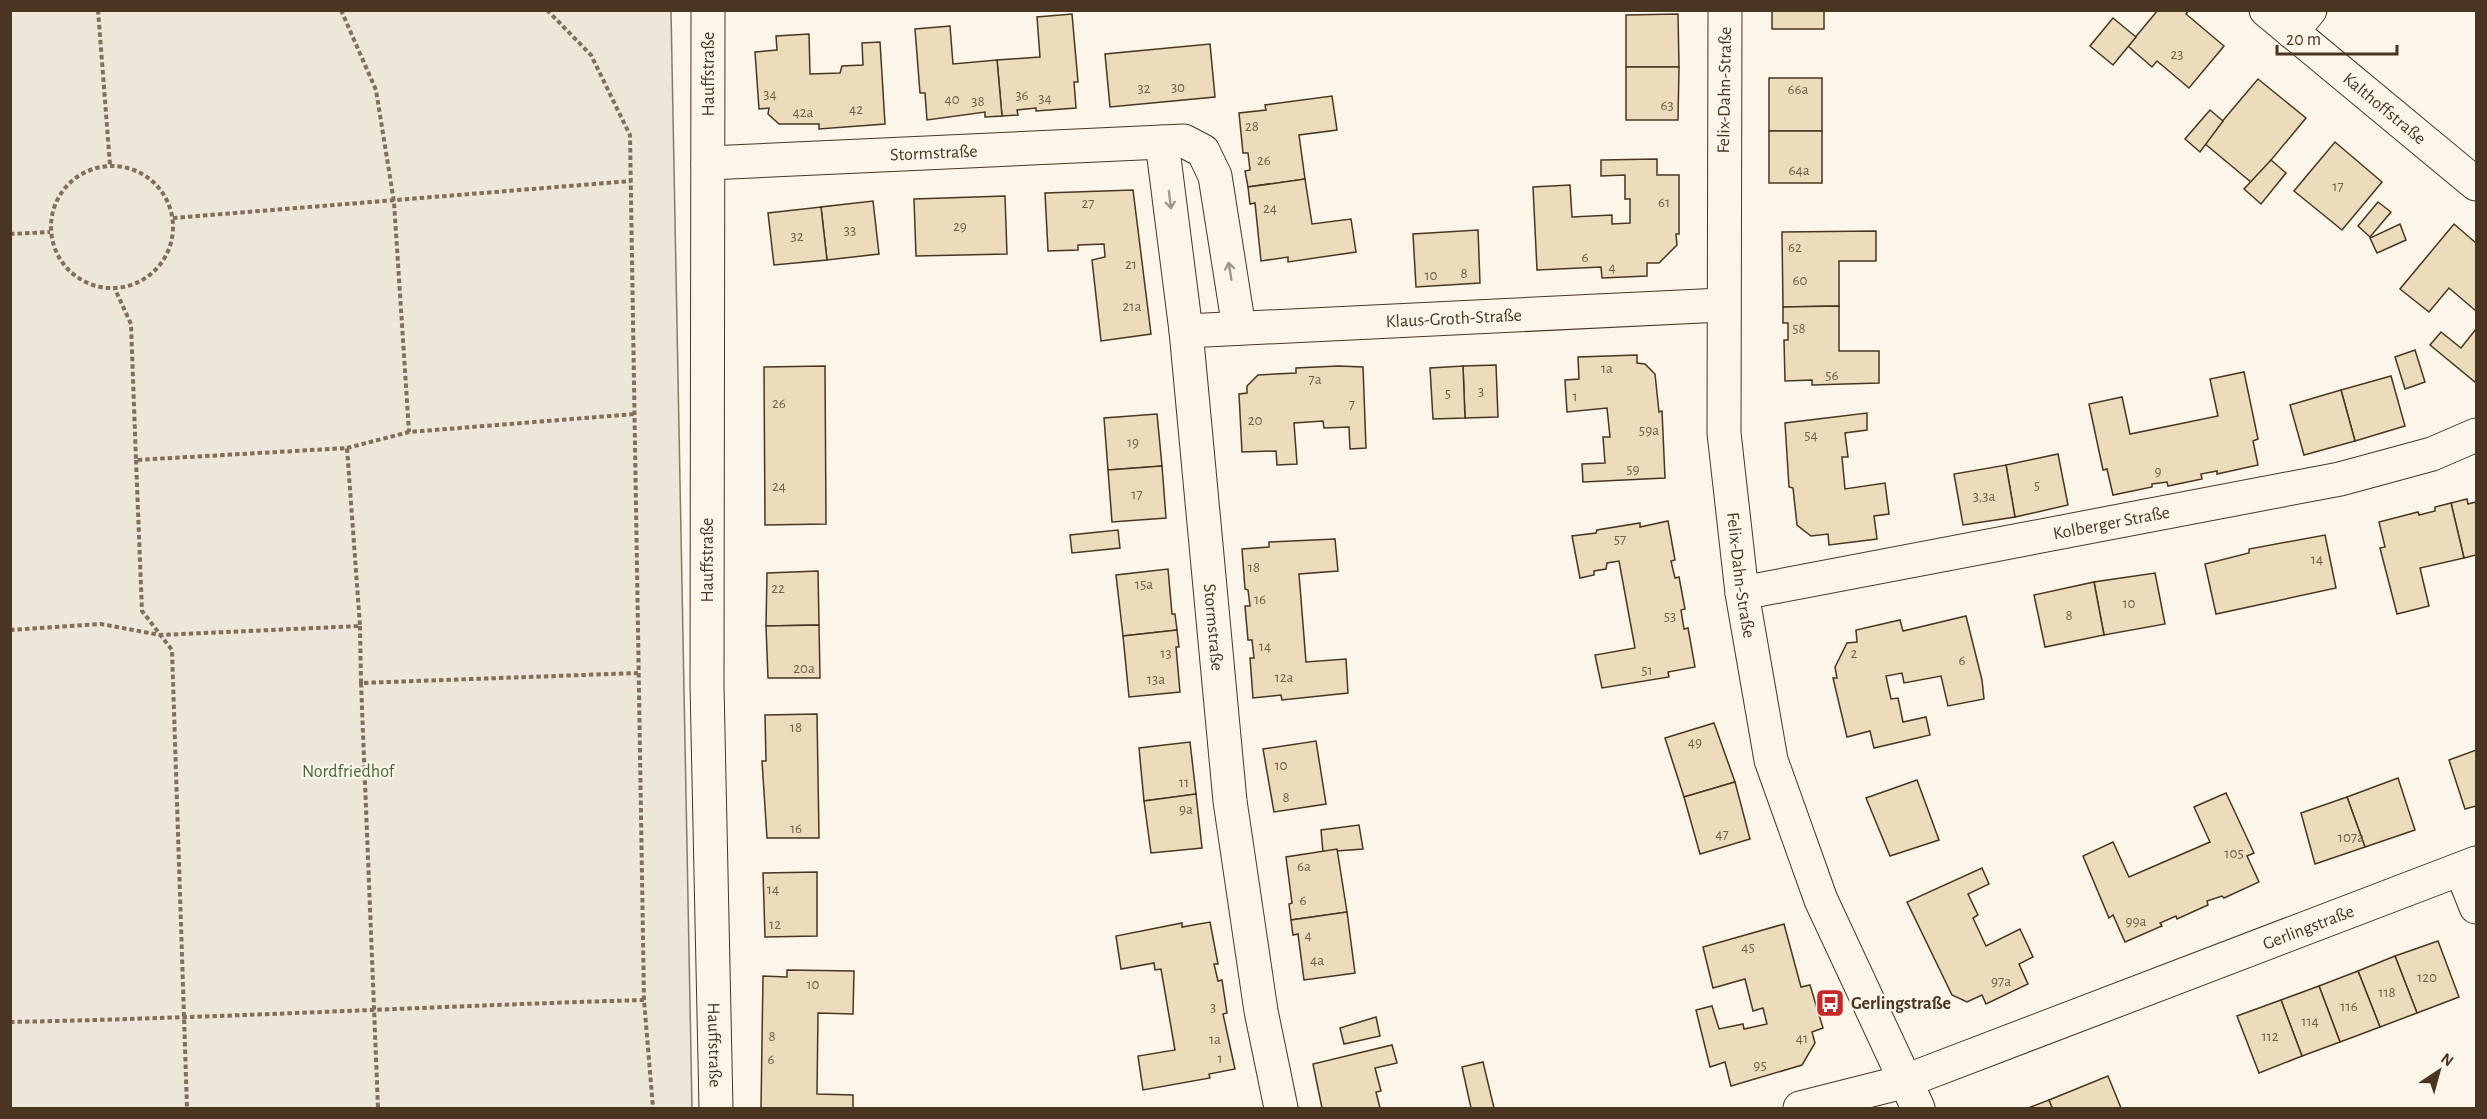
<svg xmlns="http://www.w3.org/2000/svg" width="2487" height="1119" font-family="'Alegreya Sans',sans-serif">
	<rect width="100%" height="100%" fill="#fbf6e9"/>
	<path fill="#ede6d9" stroke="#887966" stroke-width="1.5" d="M10 11H671L692 1108H11Z"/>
	<g fill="#ecdcbc" stroke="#4a3520" stroke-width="1.5">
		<rect x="1772" y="10" width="52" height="19"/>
		<path d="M2158 10H2189L2186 14 2224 46 2189 88 2157 61 2152 67 2128 46Z"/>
		<path d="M1072 14 1078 82H1074L1076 108 1036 111V108L1017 110 1018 115 1002 116 997 60 1040 57 1037 17Z"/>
		<path d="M1678 14 1679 67H1626V15Z"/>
		<path d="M2113 18 2136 37 2113 65 2090 46Z"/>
		<path d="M950 26 953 64 997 60 1002 116 985 117V112L927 120 925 93H920L915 29Z"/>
		<path d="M809 34 810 74 840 73 842 66 863 65 862 43 880 42 885 124 819 129V124H779L768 114 769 108 759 109 755 52 777 50 776 36Z"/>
		<path d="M1210 44 1215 97 1110 107 1105 54Z"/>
		<path d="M1626 67H1679L1678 120H1626Z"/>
		<rect x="1769" y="78" width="53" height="53"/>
		<path d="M2258 79 2306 118 2252 183 2204 143Z"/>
		<path d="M1332 96 1337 130 1299 135 1305 179 1248 187 1245 171 1250 170 1248 153H1243L1239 113 1266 110 1265 105Z"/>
		<path d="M2210 110 2223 121 2200 152 2185 139Z"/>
		<rect x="1769" y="131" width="53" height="52"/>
		<path d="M2335 142 2382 182 2342 230 2294 191Z"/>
		<path d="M1657 159V175H1679V234H1676L1677 245 1659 263H1647V276L1602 278 1601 267 1537 270 1533 187 1570 185 1572 217 1612 215V224L1630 223V199H1625V175L1601 176V160Z"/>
		<path d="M2271 160 2286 173 2261 204 2244 189Z"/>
		<path d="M1305 179 1312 224 1351 219 1356 252 1288 262V257L1261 261 1255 203 1250 204 1248 187Z"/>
		<path d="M1133 190 1151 334 1101 341 1092 260 1105 257 1104 244 1078 245V250L1048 251 1045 193Z"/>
		<path d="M1005 196 1007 254 916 256 914 199Z"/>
		<path d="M873 201 879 254 827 260 821 207Z"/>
		<path d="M2378 202 2391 212 2370 237 2358 226Z"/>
		<path d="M821 207 827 260 774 265 768 213Z"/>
		<path d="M2400 224 2406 240 2377 253 2370 238Z"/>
		<path d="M2454 224 2476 243V311L2449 288 2429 312 2400 289Z"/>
		<path d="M1478 230 1480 283 1416 287 1413 234Z"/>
		<path d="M1876 231V261H1839V306L1783 307 1782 232Z"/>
		<path d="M1839 306V351H1879V383L1812 385V380L1785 381 1784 340H1788V323H1783V307Z"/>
		<path d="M2476 329V380L2475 382 2430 345 2441 332 2461 348Z"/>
		<path d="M2415 350 2425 382 2405 389 2395 357Z"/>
		<path d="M1637 355V363L1645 364 1655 374 1659 412 1662 411 1665 478 1583 482 1582 464 1605 463 1603 437H1610L1607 408 1567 412 1565 380 1579 379 1578 357Z"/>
		<path d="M1496 365 1498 417 1465 418 1463 366Z"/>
		<path d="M825 366 826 524 765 525 764 367Z"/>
		<path d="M1338 366 1363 367 1366 448 1350 449 1349 427 1324 428 1323 421 1294 423 1297 464 1277 465 1276 451 1242 452 1239 394 1247 393V386L1258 375 1296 373V368Z"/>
		<path d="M1463 366 1465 418 1433 419 1430 368Z"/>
		<path d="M2244 372 2258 439 2253 441 2258 465 2217 474V471L2201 474 2202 479 2168 486 2167 482 2152 484V487L2113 495 2107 469 2103 470 2089 404 2122 397 2130 434 2218 416 2210 379Z"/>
		<path d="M2391 376 2405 426 2355 441 2341 390Z"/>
		<path d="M2341 390 2355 441 2304 455 2290 405Z"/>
		<path d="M1867 413V430L1845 433 1848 457H1842L1845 489 1885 483 1889 514 1874 516 1877 539 1829 545 1828 534 1811 536 1797 525 1793 488 1789 487 1785 423Z"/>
		<path d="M1157 414 1162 466 1108 470 1104 418Z"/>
		<path d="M2058 454 2068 505 2015 517 2006 465Z"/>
		<path d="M2006 465 2015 517 1963 525 1954 474Z"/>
		<path d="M1162 466 1166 518 1112 522 1108 470Z"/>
		<path d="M2467 499 2468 504 2476 502V555L2464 558 2451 503Z"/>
		<path d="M2451 503 2464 558 2420 568 2429 606 2397 614 2380 548 2385 547 2379 522 2418 512 2419 515 2435 511V507Z"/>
		<path d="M1668 521 1675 560 1671 561 1675 578 1679 577 1685 609 1681 610 1684 629 1688 628 1695 667 1668 672 1669 677 1602 688 1595 655 1635 648 1619 561 1607 563 1606 569 1594 571V575L1580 578 1572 536 1596 533 1597 530 1640 523V527Z"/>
		<path d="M1118 530 1120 548 1072 553 1070 535Z"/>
		<path d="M2325 535 2336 588 2216 614 2205 564 2249 553V549Z"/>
		<path d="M1335 539 1338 571 1299 574 1306 662 1346 659 1348 693 1282 700 1281 695 1253 698 1250 658H1254L1252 640H1248L1245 606H1250L1248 590 1245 589 1242 549 1269 547V542Z"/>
		<path d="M1168 569 1172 614H1175L1177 630 1123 636 1116 575Z"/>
		<path d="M818 571 819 625 766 626 767 573Z"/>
		<path d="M2155 573 2165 624 2104 635 2094 582Z"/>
		<path d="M2094 582 2104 635 2045 647 2034 595Z"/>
		<path d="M1966 616 1982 680 1984 699 1948 706 1941 676 1904 683 1902 673 1886 676 1891 699 1898 698 1903 722 1926 717 1930 735 1874 748 1870 731 1847 737 1833 678H1837L1835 667 1847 643 1857 642 1856 630 1900 620 1903 631Z"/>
		<path d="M819 625 820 678H768L766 626Z"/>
		<path d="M1177 630 1179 647H1176L1180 692 1129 697 1123 636Z"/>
		<path d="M817 714 819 838H767L762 761H766L765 715Z"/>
		<path d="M1714 723 1735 782 1684 797 1665 738Z"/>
		<path d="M1316 741 1326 804 1274 812 1263 749Z"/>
		<path d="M1190 742 1196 794 1144 801 1139 748Z"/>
		<path d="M2476 750V806L2465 809 2449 760Z"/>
		<path d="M2398 778 2415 830 2365 847 2347 797Z"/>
		<path d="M1917 780 1939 840 1890 856 1866 798Z"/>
		<path d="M1735 782 1750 839 1700 854 1684 797Z"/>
		<path d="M2226 793 2254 853 2247 856 2259 882 2224 898 2222 896 2207 901 2208 905 2177 919 2176 916 2160 923 2162 926 2125 942 2113 915 2109 918 2083 856 2113 842 2129 877 2210 842 2194 807Z"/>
		<path d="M1196 794 1202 848 1151 853 1144 801Z"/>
		<path d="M2347 797 2365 847 2315 864 2301 813Z"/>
		<path d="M1359 825 1363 849 1323 852 1321 830Z"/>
		<path d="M1337 849 1347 912 1291 920 1289 904 1292 903 1286 857Z"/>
		<path d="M1982 868 1989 884 1968 894 1978 915 1973 918 1986 946 2020 929 2033 957 2019 964 2028 984 1986 1004 1982 995 1967 1002 1952 995 1907 902Z"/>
		<path d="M817 872V936L765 937 763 873Z"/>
		<path d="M1347 912 1355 973 1304 980 1298 934 1293 935 1291 920Z"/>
		<path d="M1210 922 1218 964H1214L1218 981 1222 980 1227 1013 1223 1014 1235 1069 1209 1074 1210 1078 1143 1090 1138 1056 1175 1050 1161 969 1155 970 1154 963 1121 969 1116 936 1182 923V927Z"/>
		<path d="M1784 924 1801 987 1810 985 1823 1028 1812 1032 1815 1043 1802 1065 1731 1086 1725 1062 1710 1067 1696 1010 1712 1006 1719 1029 1743 1024 1744 1029 1767 1024 1763 1008 1753 1011 1745 979 1713 988 1703 947Z"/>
		<path d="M2438 941 2459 997 2417 1013 2395 956Z"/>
		<path d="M2395 956 2417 1013 2380 1027 2358 971Z"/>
		<path d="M787 970 854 971 853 1014 818 1013 817 1094 853 1095V1108H761L763 976 787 977Z"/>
		<path d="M2358 971 2380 1027 2340 1042 2319 986Z"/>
		<path d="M2319 986 2340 1042 2302 1056 2281 1000Z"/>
		<path d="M2281 1000 2302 1056 2259 1073 2237 1016Z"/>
		<path d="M1376 1017 1380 1036 1344 1044 1340 1028Z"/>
		<path d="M1392 1045 1397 1063 1375 1068 1381 1091 1376 1092 1380 1108H1322L1313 1064Z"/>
		<path d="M1483 1062 1494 1108H1471L1462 1067Z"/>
		<path d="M2108 1076 2121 1108H2052L2049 1100Z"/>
		<path d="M2049 1100 2052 1108H2028Z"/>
	</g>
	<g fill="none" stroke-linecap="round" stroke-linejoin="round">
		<g stroke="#4a3520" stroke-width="35">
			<g id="minor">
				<path id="s1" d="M708 10 707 685 716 1108"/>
				<path id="s2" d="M1725 10 1724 433 1742 593 1771 760 1821 900 1918 1108"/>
				<path id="s3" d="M2266 10 2476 184"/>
				<path d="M2292 32 2310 10"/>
				<path id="s4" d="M1162 142 1186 331 1230 801 1261 1011 1281 1108"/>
				<path id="s5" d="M708 163 1184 141 1203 151 1215 176 1239 328"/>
				<path id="s6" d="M1186 331 1722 305"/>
				<path id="s7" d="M1742 593 2340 479 2432 454 2476 435"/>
				<path d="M2461 869 2476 907"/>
				<path id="s8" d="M1800 1108 1903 1082 2476 863"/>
			</g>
		</g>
		<g stroke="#7f6f5c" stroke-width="4" stroke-dasharray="4.5 3" stroke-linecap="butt">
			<path d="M98 10 110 165"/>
			<path d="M341 10 376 90 394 202 409 432"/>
			<path d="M547 10 591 55 630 135 644 1000 653 1108"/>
			<circle cx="112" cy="227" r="61"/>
			<path d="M173 218 631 181"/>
			<path d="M10 234 50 232"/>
			<path d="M347 448 409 432 635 414"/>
			<path d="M136 460 142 611 172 650 187 1108"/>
			<path d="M360 626 361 683 638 673"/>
			<path d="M10 630 101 624 160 635 360 626 347 448 136 460 131 324 115 289"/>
			<path d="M361 683 378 1108"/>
			<path d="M10 1022C222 1018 433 1006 644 1000"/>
		</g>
		<use href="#minor" stroke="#fbf6e9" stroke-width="33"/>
	</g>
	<defs><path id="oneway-shaft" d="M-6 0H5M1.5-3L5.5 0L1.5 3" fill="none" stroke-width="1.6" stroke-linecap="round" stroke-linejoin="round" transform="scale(1.5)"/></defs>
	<g stroke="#a29684">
		<use href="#oneway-shaft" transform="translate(1170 200) rotate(83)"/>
		<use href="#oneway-shaft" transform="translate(1230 271) rotate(-99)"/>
	</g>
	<defs>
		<g id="bus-square" transform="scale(1.5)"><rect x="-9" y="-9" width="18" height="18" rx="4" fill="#c62828" stroke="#fbf6e9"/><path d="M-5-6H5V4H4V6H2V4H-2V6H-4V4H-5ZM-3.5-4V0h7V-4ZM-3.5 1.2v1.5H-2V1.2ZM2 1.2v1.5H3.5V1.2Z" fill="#fff"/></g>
	</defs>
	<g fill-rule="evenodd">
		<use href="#bus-square" x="1830" y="1003"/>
	</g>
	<g text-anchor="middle" stroke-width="4.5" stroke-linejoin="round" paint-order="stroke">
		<g font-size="15" fill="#725f47">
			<text x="2177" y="59">23</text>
			<text x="1178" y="92">30</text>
			<text x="1144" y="93">32</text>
			<text x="1798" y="94">66a</text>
			<text x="770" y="99">34</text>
			<text x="1022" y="100">36</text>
			<text x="1045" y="103">34</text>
			<text x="952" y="104">40</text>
			<text x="978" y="106">38</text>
			<text x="1667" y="110">63</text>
			<text x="856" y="114">42</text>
			<text x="803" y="117">42a</text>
			<text x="1252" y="131">28</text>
			<text x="1264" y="165">26</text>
			<text x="1799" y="175">64a</text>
			<text x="2338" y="191">17</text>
			<text x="1664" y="207">61</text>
			<text x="1088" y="208">27</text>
			<text x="1270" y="213">24</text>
			<text x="960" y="231">29</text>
			<text x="850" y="235">33</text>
			<text x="797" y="241">32</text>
			<text x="1795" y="252">62</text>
			<text x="1585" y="262">6</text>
			<text x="1131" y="269">21</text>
			<text x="1612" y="272">4</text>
			<text x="1464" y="278">8</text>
			<text x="1431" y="280">10</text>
			<text x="1800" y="285">60</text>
			<text x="1132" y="311">21a</text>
			<text x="1799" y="333">58</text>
			<text x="1607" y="373">1a</text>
			<text x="1832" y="380">56</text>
			<text x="1315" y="384">7a</text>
			<text x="1481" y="396">3</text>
			<text x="1448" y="398">5</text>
			<text x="1575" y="401">1</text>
			<text x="779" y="408">26</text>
			<text x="1352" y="409">7</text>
			<text x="1255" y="425">20</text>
			<text x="1649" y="435">59a</text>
			<text x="1811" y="440">54</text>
			<text x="1133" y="447">19</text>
			<text x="1633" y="474">59</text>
			<text x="2158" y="476">9</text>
			<text x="2037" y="490">5</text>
			<text x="779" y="491">24</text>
			<text x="1137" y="499">17</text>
			<text x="1984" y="501">3,3a</text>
			<text x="1620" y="544">57</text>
			<text x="2317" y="564">14</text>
			<text x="1254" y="572">18</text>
			<text x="1144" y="589">15a</text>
			<text x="778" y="593">22</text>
			<text x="1260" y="604">16</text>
			<text x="2129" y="608">10</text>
			<text x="2069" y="620">8</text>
			<text x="1670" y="621">53</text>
			<text x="1265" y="651">14</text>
			<text x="1166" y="658">13</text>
			<text x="1854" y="658">2</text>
			<text x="1962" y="665">6</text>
			<text x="804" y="673">20a</text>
			<text x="1647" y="675">51</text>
			<text x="1284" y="682">12a</text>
			<text x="1156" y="684">13a</text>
			<text x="796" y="732">18</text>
			<text x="1695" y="747">49</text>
			<text x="1281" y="770">10</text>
			<text x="1184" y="787">11</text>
			<text x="1286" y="802">8</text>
			<text x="1186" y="814">9a</text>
			<text x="796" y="833">16</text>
			<text x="1722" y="839">47</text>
			<text x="2351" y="842">107a</text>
			<text x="2234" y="858">105</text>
			<text x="1304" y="871">6a</text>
			<text x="773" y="894">14</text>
			<text x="1303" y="905">6</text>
			<text x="2136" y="926">99a</text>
			<text x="775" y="929">12</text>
			<text x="1308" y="940">4</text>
			<text x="1748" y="952">45</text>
			<text x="1317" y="965">4a</text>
			<text x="2427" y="982">120</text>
			<text x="2001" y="986">97a</text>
			<text x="813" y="989">10</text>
			<text x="2387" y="997">118</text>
			<text x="2349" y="1011">116</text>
			<text x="1213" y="1012">3</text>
			<text x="2310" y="1026">114</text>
			<text x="772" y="1041">8</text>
			<text x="2270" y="1041">112</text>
			<text x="1802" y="1043">41</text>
			<text x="1215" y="1044">1a</text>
			<text x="1220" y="1063">1</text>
			<text x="771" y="1064">6</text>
			<text x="1760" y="1070">95</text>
		</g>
		<g font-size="18" fill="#4a3520" stroke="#fbf6e9">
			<text transform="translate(708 74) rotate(-90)" y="6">Hauffstraße</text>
			<text transform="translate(1724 90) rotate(-89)" y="6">Felix-Dahn-Straße</text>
			<text dy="6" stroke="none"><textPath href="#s3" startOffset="154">Kalthoffstraße</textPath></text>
			<text dy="6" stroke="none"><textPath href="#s5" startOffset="226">Stormstraße</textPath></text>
			<text dy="6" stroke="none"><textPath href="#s6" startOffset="268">Klaus-Groth-Straße</textPath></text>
			<text dy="6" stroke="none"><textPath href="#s7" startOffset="376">Kolberger Straße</textPath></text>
			<text transform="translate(707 560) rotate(-90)" y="6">Hauffstraße</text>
			<text dy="6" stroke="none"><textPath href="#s2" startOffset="566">Felix-Dahn-Straße</textPath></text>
			<text dy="6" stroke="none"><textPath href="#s4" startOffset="488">Stormstraße</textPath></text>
			<text dy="6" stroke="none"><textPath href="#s8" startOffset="540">Gerlingstraße</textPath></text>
			<text dy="6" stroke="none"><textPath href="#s1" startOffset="1035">Hauffstraße</textPath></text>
		</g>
		<g font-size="18" fill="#436837" stroke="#fbf6e9">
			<text x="348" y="777">Nordfriedhof</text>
		</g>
		<g font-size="18" font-weight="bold" fill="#4a3520" stroke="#fbf6e9" text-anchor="start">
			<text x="1851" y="1009">Gerlingstraße</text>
		</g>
	</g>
	<rect width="2487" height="1119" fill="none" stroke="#4a3520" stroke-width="24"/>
	<g transform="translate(2439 1071) rotate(36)" stroke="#fbf6e9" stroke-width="4.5" paint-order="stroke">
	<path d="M0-4.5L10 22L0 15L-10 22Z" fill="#4a3520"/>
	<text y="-9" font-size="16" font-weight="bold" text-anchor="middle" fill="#4a3520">N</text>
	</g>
	<path d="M2277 45v9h120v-9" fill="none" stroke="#4a3520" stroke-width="3"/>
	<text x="2286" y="45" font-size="18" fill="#4a3520" stroke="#fbf6e9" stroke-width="4.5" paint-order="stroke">20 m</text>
</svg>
